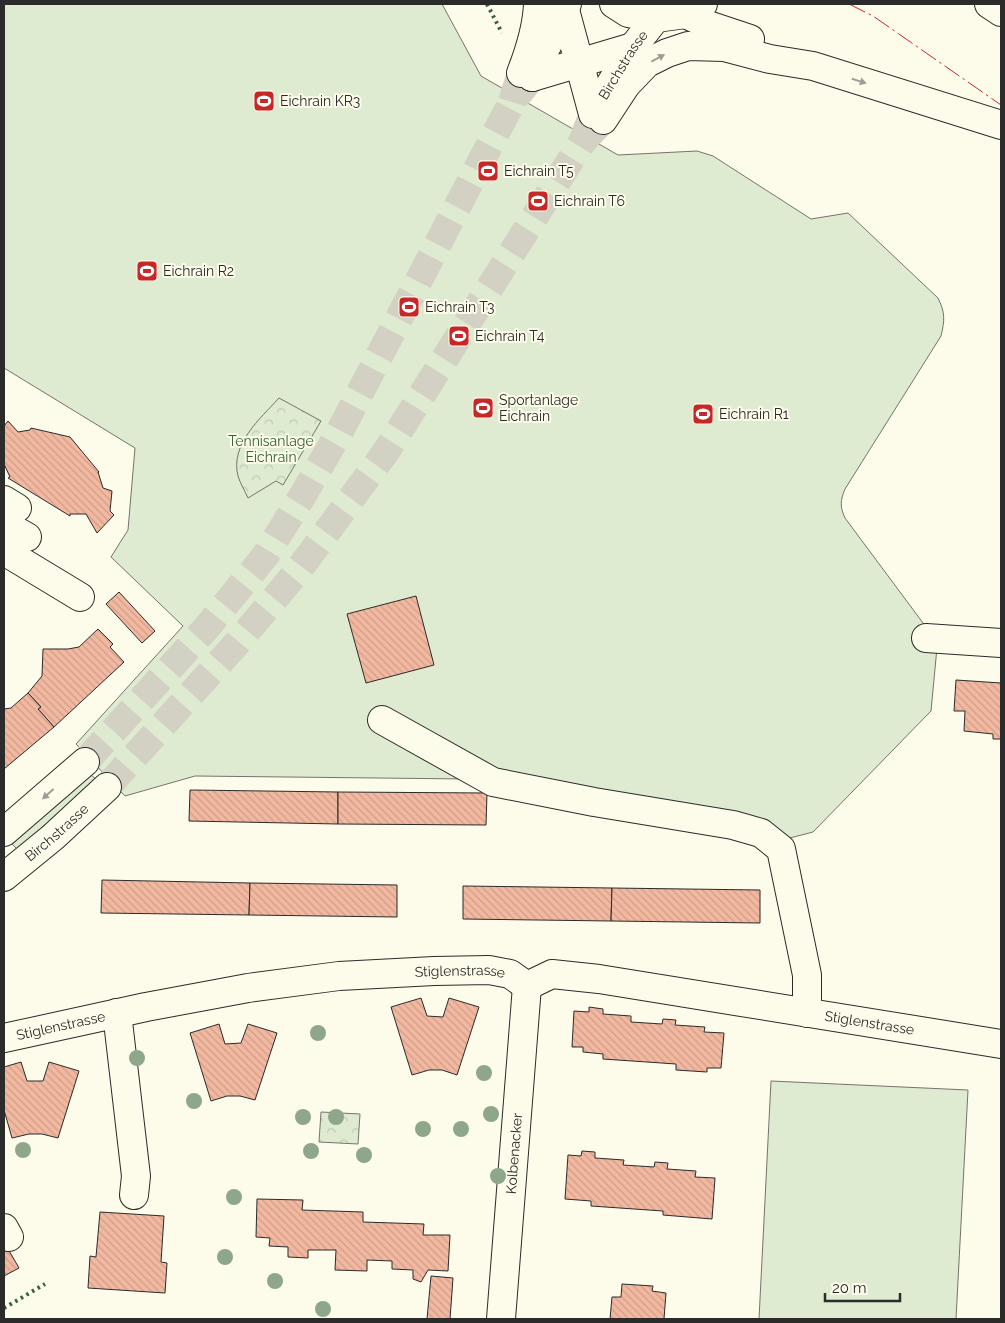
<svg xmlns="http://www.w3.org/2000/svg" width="1005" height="1323" font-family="Raleway,sans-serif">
	<defs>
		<pattern id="park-crowns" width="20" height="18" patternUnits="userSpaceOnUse" patternTransform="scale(1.25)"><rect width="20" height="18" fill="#deebd1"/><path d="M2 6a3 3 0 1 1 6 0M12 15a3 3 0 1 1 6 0" fill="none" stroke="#bfcab4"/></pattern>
		<pattern id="building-back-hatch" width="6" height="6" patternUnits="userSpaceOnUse" patternTransform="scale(1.25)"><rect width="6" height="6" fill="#f2b8a0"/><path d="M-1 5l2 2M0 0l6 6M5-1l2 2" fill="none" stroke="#d09e8a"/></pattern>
	</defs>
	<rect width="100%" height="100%" fill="#fdfbea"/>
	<g fill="#deebd1" stroke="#74746e">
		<path d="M4 4H442L481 76 618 155 697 151 713 156 811 219 848 213 938 298C945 312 945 320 941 336L845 489C840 501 840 507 845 518L923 623 938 637 931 711 813 832 763 845 468 779 195 776 125 796 76 744 183 626 111 557 128 530 135 448 4 368Z"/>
		<path d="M91 775 97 780 17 849 12 844Z"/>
		<path d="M771 1081 968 1090 956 1319H759Z"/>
	</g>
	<g fill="url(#park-crowns)" stroke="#74746e">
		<path d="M279 398 321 421 283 485 276 481 248 498C245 491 240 483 238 476 230 444 260 419 279 398Z"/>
		<path d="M321 1112 360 1114 358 1144 319 1142Z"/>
	</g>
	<g fill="url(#building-back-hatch)" stroke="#2b2b2b">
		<path d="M8 421 18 432 30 430 31 428 70 437 99 472H98L103 488 112 491 110 511 114 515 97 533 86 514H70V516L8 478 10 477 4 464V426Z"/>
		<path d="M119 592 155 631 142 643 106 604Z"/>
		<path d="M416 596 434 665 366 683 347 614Z"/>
		<path d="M98 629 113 644 110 647 124 662 54 727 38 709 41 707 28 693 42 676 43 649H68L79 647Z"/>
		<path d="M956 680 1001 683V739H993V734L964 731 965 711H954Z"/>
		<path d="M28 693 41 707 38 709 54 727 4 769V709L11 708Z"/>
		<path d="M190 790 338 792V824L189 821Z"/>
		<path d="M338 792 487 793 486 825 338 824Z"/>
		<path d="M102 880 250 883 249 915 101 913Z"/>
		<path d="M250 883 397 885V917L249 915Z"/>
		<path d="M463 886 612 888 611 921 463 919Z"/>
		<path d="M612 888 760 890V923L611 921Z"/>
		<path d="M421 998 427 1016 443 1017 449 998 479 1007 457 1075 442 1070H429L412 1075 391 1007Z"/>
		<path d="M589 1007 603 1009V1014L631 1016V1022L662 1024 663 1019 676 1020 675 1025 705 1027 704 1032 724 1033 721 1068H707V1072L676 1070V1064L603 1059V1054L583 1052V1047H572L574 1011 589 1012Z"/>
		<path d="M219 1024 225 1044 241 1043 248 1024 277 1033 255 1100 240 1096H227L211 1101 190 1033Z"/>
		<path d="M21 1062 27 1081H43L49 1062 79 1071 58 1138 42 1134H29L12 1138 4 1110V1067Z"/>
		<path d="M582 1151 595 1152V1158L624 1160 623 1165 654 1167 655 1162 668 1163 667 1169 696 1171 695 1177 715 1178 712 1219 663 1215V1211L591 1206V1201L565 1199 568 1155 581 1156Z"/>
		<path d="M257 1199 303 1200 302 1210 363 1212V1222L424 1224 423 1235H450L448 1271 428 1270 421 1282 413 1279V1270L392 1269V1261L367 1260V1271L335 1270 336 1250H308V1258L288 1257V1247L269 1246 270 1238 256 1237Z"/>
		<path d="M100 1212 164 1216 161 1262 167 1263 165 1293 88 1288 90 1256 96 1257Z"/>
		<path d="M8 1249 19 1268 4 1276V1251Z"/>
		<path d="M431 1276 453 1278 450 1319H427Z"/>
		<path d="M622 1284 653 1286 652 1291 666 1293 664 1319H610L612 1297H621Z"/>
	</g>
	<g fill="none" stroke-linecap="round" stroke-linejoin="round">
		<g stroke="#d3d1c4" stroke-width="28" stroke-dasharray="28 14" stroke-linecap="butt">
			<path d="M85 762 208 626 265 556 303 495 340 431 512 102 532 77"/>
			<path d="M107 787 238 642 297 572 385 453 582 142 593 114"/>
		</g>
		<g stroke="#d3d1c4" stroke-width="28" stroke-dasharray="28 14" stroke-linecap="butt">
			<path d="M512 102 521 73"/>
			<path d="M582 142 603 120"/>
		</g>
		<g stroke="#2b2b2b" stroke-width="30">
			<g id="minor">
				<path d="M565 10 593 114"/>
				<path d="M532 77 633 47"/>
				<path d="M4 500 17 508"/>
				<path d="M4 524 27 537"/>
				<path d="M4 551 80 597"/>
				<path d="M926 638 1001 643"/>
				<path d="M382 720 493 782 594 802 733 825 761 833 781 849 807 975V1013"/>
				<path id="s1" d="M527 986 552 974 599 979 1001 1044"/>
				<path d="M117 1013 136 1176 134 1195"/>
				<path id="s2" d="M4 1038 146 1007 248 988 339 976 434 971 489 970 510 974 527 986"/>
				<path d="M4 1228 9 1237"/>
				<path id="s3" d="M501 1319 527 986"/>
			</g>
		</g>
		<g stroke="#2b2b2b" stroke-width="30">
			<g id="major">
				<path d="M614 4 628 13 656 18 686 14 703 4"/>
				<path d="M532 77 567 4"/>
				<path id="s4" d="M596 108 633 47 656 18"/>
				<path d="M4 832 85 762"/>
				<path id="s5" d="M4 877 53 837 107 787"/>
			</g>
		</g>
		<g stroke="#2b2b2b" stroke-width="30">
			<g id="highway">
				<path d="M989 4 1001 12"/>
				<path d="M686 14 708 25 750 39"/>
				<path d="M521 73C530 50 537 28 538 4"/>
				<path d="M603 120 626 85 647 63 667 53 688 46 724 47 770 59 813 66 1001 125"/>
			</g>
		</g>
		<use href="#minor" stroke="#fdfbea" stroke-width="28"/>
		<use href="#major" stroke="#fdfbea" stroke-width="28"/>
		<use href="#highway" stroke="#fdfbea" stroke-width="28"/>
		<g stroke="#34623c" stroke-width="4" stroke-dasharray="2.5 4" stroke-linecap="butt">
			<path d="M487 4 502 33"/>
			<path d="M4 1308 45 1284"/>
		</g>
		<path stroke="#c62828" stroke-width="1" stroke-dasharray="18 4 2.5 4" stroke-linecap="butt" d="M849 4 873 16 1001 105"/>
	</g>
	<g fill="#8ea78a">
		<circle cx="318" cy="1033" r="8"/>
		<circle cx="137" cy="1058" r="8"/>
		<circle cx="484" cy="1073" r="8"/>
		<circle cx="194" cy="1101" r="8"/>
		<circle cx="491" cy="1114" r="8"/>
		<circle cx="303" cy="1117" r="8"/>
		<circle cx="336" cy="1117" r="8"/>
		<circle cx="423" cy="1129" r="8"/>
		<circle cx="461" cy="1129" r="8"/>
		<circle cx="23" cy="1150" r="8"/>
		<circle cx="311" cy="1151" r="8"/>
		<circle cx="364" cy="1155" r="8"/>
		<circle cx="498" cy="1176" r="8"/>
		<circle cx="234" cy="1197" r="8"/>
		<circle cx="225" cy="1257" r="8"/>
		<circle cx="275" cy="1281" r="8"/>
		<circle cx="323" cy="1309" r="8"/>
	</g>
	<defs><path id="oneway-solid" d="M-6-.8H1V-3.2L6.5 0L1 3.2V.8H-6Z" transform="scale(1.25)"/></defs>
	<g fill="#9e9d94">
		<use href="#oneway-solid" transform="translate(658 58) rotate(-28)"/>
		<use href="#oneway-solid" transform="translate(859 81) rotate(17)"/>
		<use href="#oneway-solid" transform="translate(48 794) rotate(138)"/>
	</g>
	<defs>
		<g id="stadium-square" transform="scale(1.125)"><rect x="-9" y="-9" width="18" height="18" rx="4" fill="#c62828" stroke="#fdfbea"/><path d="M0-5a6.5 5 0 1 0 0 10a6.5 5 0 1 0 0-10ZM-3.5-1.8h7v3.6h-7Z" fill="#fff"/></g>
	</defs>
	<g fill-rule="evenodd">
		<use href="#stadium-square" x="264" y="101"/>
		<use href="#stadium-square" x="488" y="171"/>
		<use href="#stadium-square" x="538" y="201"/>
		<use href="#stadium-square" x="147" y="271"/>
		<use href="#stadium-square" x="409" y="307"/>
		<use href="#stadium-square" x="459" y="336"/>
		<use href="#stadium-square" x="483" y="408"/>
		<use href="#stadium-square" x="703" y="414"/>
	</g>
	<g text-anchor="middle" stroke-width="4" stroke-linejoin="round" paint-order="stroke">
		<g font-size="14" fill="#2b2b2b" stroke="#fdfbea">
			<text dy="5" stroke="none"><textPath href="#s4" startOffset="51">Birchstrasse</textPath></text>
			<text dy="5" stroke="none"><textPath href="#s5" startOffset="69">Birchstrasse</textPath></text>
			<text dy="5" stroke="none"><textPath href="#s2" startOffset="462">Stiglenstrasse</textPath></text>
			<text dy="5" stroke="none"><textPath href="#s1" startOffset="349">Stiglenstrasse</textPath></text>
			<text dy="5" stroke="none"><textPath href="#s2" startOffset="58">Stiglenstrasse</textPath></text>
			<text dy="5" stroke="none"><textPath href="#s3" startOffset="166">Kolbenacker</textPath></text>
		</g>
		<g font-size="14" fill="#2b2b2b" stroke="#fdfbea" text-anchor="start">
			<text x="280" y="106">Eichrain KR3</text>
			<text x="504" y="176">Eichrain T5</text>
			<text x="554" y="206">Eichrain T6</text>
			<text x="163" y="276">Eichrain R2</text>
			<text x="425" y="312">Eichrain T3</text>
			<text x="475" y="341">Eichrain T4</text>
			<text x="499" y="405">Sportanlage<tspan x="499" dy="16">Eichrain</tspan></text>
			<text x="719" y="419">Eichrain R1</text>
		</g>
		<g font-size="14" fill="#34623c" stroke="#fdfbea">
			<text x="271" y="446">Tennisanlage<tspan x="271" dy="16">Eichrain</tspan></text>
		</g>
	</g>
	<rect width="1005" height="1323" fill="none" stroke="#2b2b2b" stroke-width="10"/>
	<path d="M825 1293v8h75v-8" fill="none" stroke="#2b2b2b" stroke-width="2.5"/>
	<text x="832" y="1293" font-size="15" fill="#2b2b2b" stroke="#fdfbea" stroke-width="4" paint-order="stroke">20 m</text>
</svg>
